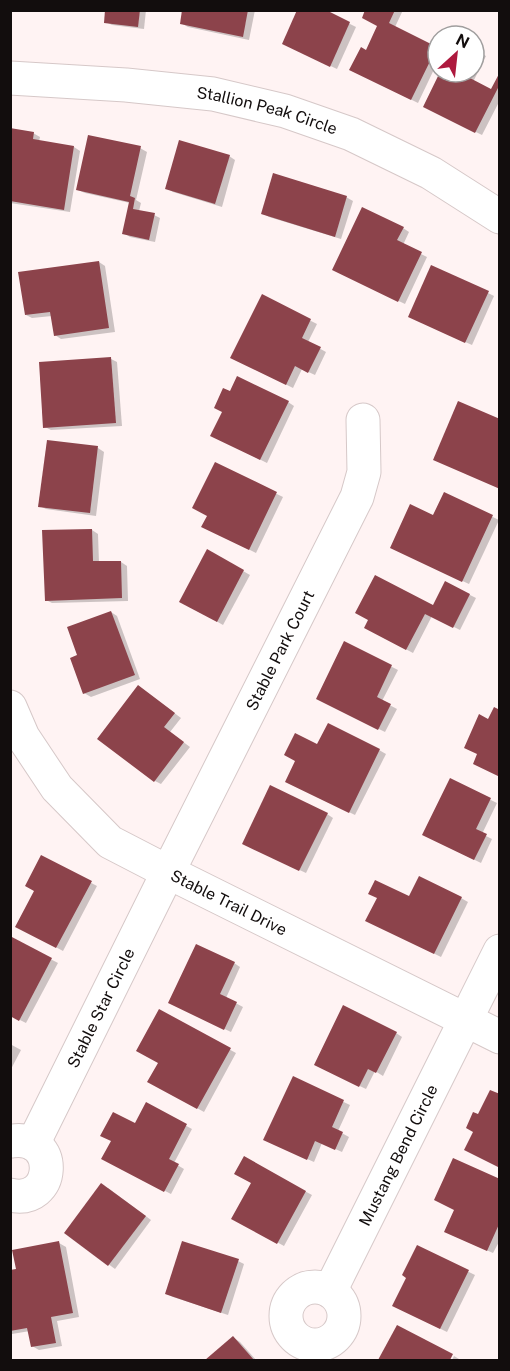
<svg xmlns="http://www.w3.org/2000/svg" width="510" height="1371" font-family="'Public Sans',sans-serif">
	<rect width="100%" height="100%" fill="#fff3f3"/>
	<g fill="#0003">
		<path d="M107 10H146L144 29 112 25 106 22Z"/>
		<path d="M184 10H255L249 40 188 27 181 23Z"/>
		<path d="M322 10 356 27 337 69 290 47Z"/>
		<path d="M367 10H403L395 27 438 49V61L418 103 358 73 379 26Z"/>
		<path d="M474 50 486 56 473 82 492 91 500 75V100L482 135 431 110 442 72H474Z"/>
		<path d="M10 130 33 133 40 137 39 142 74 147 80 151 70 212 10 203Z"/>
		<path d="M140 148 147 152 136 200 141 203 139 211 154 215 160 218 155 242 130 237 124 233 130 203 85 193 78 190Z"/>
		<path d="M229 156 235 160 222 207 173 192 166 188Z"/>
		<path d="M346 197 353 201 341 239 269 217 262 213Z"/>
		<path d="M403 228 409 232 403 245 427 257 405 304 340 273Z"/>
		<path d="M99 262 105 266 115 332 61 339 55 335 52 316 32 318 26 315Z"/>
		<path d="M488 293 494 296 472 345 416 320Z"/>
		<path d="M262 296 317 324 308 342 326 352 315 375 302 369 293 388 239 361Z"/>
		<path d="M111 359 117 362 122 426 51 430 45 427Z"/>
		<path d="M288 402 294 406 267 463 219 439Z"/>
		<path d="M48 441 98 448 104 452 96 516 46 509 40 506Z"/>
		<path d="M215 464 283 497 256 553 210 530 209 515Z"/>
		<path d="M445 494 499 520 469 584 398 551 434 517Z"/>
		<path d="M92 530 98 534 99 563 121 562 127 566 128 601 52 603 46 600Z"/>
		<path d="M208 551 250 575 223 625 181 601Z"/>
		<path d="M446 583 476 598 460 630 432 616 413 653 366 628 433 607Z"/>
		<path d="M111 612 117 616 140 679 91 697 84 693 79 656Z"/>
		<path d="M345 643 398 670 382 701 397 709 385 732 324 702Z"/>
		<path d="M145 691 181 718 170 732 190 747 161 784 155 781Z"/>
		<path d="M318 746 379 750 386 754 355 815 293 785Z"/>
		<path d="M450 780 497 803 482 834 492 839 481 863 430 838Z"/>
		<path d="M327 814 333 818 306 873 250 847Z"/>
		<path d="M42 857 97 886 63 951 17 926 36 891Z"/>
		<path d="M409 898H461L468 902 441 957 374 924Z"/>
		<path d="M10 938 58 963 26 1023 10 1015Z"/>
		<path d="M234 963 240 967 226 998 243 1007 231 1032 176 1006Z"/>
		<path d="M159 1011 236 1053 204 1112 149 1081 159 1063Z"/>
		<path d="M396 1033 402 1037 383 1076 375 1071 366 1089 322 1068Z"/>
		<path d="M10 1044 21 1050 10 1071Z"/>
		<path d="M293 1078 350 1105 338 1131 349 1137 342 1152 322 1143 314 1162 271 1143Z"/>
		<path d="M146 1104 192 1129 174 1163 184 1169 171 1194 103 1159 112 1141 135 1125Z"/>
		<path d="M244 1158 312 1195 284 1246 233 1218 253 1183Z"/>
		<path d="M500 1180V1240L493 1253 452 1235 456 1210Z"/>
		<path d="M108 1188 151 1220 115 1269 66 1233Z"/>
		<path d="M59 1243 66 1247 79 1317 57 1321 62 1346 39 1350 32 1346 30 1331 12 1334 10 1333V1272L17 1270Z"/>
		<path d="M418 1247 475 1275 447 1332 400 1309Z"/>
		<path d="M238 1261 244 1264 228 1315 173 1297 167 1294Z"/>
		<path d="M398 1327 451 1355 448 1360H380Z"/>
		<path d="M234 1338 240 1342 256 1360H207Z"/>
		<path d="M454 1356 459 1359 458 1360H452Z"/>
	</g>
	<g fill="#8c434b">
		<path d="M105 10H140L138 27 104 23Z"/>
		<path d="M182 10H248L243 37 180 24Z"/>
		<path d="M297 10H326L350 22 330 67 282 44Z"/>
		<path d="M365 10H395L389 23 437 47 411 100 349 70 361 47 366 50 377 26 362 18Z"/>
		<path d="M440 72H470L468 77 491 89 500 72V84L475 133 423 107Z"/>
		<path d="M10 128 34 132 33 139 74 146 64 210 10 201Z"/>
		<path d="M88 135 141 146 130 196 135 198 133 209 155 213 149 240 122 234 129 202 76 190Z"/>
		<path d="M179 140 230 155 215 204 165 189Z"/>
		<path d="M273 173 347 196 335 237 261 214Z"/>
		<path d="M362 207 404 227 397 240 422 252 398 302 332 270Z"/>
		<path d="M99 261 109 328 54 336 50 312 25 315 18 272Z"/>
		<path d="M431 265 489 291 465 343 408 317Z"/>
		<path d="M262 294 311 319 302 338 321 347 308 373 295 366 286 385 230 358Z"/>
		<path d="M111 357 116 423 43 428 39 362Z"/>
		<path d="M237 376 289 401 260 460 210 436 222 412 214 408 223 388 230 391Z"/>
		<path d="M458 401 500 419V489L433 460Z"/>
		<path d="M47 440 98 446 90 513 38 507Z"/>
		<path d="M215 462 277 492 249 550 201 527 207 516 192 508Z"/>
		<path d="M444 492 493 515 462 582 390 548 410 504 433 515Z"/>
		<path d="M92 529 93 561H121L122 598 45 601 42 530Z"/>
		<path d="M207 549 244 570 217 622 179 602Z"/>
		<path d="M375 575 433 605 445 581 470 594 453 628 425 614 406 650 364 628 368 620 355 613Z"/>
		<path d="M111 611 135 675 83 694 70 658 77 655 67 627Z"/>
		<path d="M344 641 392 665 377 697 391 704 378 730 316 699Z"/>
		<path d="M138 685 175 713 164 727 184 742 154 782 97 739Z"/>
		<path d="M494 707 500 710V777L473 764 477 754 464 748 479 714 488 719Z"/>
		<path d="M328 723 380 749 349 813 285 782 295 761 284 755 295 733 317 744Z"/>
		<path d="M450 778 491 798 476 829 487 834 474 860 422 835Z"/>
		<path d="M270 785 328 813 299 871 242 844Z"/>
		<path d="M41 855 92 881 56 948 15 927 34 891 25 886Z"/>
		<path d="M419 876 462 897 434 954 365 921 377 898 368 894 375 880 409 896Z"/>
		<path d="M10 936 52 958 19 1021 10 1016Z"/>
		<path d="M196 944 235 962 220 994 237 1002 224 1030 168 1003Z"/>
		<path d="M343 1005 397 1032 376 1073 368 1069 359 1087 314 1065Z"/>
		<path d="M159 1009 231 1048 197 1109 147 1082 158 1063 136 1051Z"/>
		<path d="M293 1076 344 1100 332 1127 343 1132 335 1150 315 1141 307 1160 263 1140Z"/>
		<path d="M490 1090 500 1094V1168L464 1150 473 1132 466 1128 473 1112 478 1114Z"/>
		<path d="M146 1102 187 1124 169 1159 179 1164 164 1192 101 1159 111 1141 100 1136 113 1112 135 1123Z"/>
		<path d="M244 1156 306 1191 277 1244 231 1219 251 1183 234 1174Z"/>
		<path d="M453 1158 500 1179V1222L487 1251 444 1232 454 1210 434 1200Z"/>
		<path d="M101 1183 146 1216 108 1266 64 1233Z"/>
		<path d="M59 1241 73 1313 51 1317 56 1343 31 1347 27 1328 10 1331V1270L16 1269 12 1250Z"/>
		<path d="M182 1241 239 1259 221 1313 165 1294Z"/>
		<path d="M417 1245 469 1270 440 1329 392 1306 406 1278 402 1275Z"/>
		<path d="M397 1325 453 1354 450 1360H378Z"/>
		<path d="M233 1336 254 1360H205Z"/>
	</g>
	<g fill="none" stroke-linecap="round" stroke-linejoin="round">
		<g stroke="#d6c8c8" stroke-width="35">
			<g id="minor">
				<path id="s1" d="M10 78 126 85 213 94 285 111 351 134 431 173 500 217"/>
				<path id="s2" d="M10 707 23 737 57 788 110 842 168 872 500 1037"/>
				<path id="s3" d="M33 1144 168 872 357 497 364 472 363 420"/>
				<path d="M10 1195C56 1206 60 1134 12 1141"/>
				<circle cx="315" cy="1316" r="29"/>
				<path id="s4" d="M330 1291 500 951"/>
			</g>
		</g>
		<use href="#minor" stroke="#fff" stroke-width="33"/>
	</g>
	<g text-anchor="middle" stroke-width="6" stroke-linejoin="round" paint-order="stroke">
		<g font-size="16" fill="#120d0d" stroke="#fff">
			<text dy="6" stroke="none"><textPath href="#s1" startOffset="260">Stallion Peak Circle</textPath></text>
			<text dy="6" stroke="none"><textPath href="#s3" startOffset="552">Stable Park Court</textPath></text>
			<text dy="6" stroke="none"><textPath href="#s2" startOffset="303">Stable Trail Drive</textPath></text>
			<text dy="6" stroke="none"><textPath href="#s3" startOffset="152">Stable Star Circle</textPath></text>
			<text dy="6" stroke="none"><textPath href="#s4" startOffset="152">Mustang Bend Circle</textPath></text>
		</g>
	</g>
	<rect width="510" height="1371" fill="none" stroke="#120d0d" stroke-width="24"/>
	<g transform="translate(456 54) rotate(27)"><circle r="28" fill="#ffffff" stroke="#a09e9e" stroke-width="1.5"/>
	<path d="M0-4.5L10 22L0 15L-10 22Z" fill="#ae193e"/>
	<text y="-9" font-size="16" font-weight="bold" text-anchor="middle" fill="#120d0d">N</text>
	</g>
</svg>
